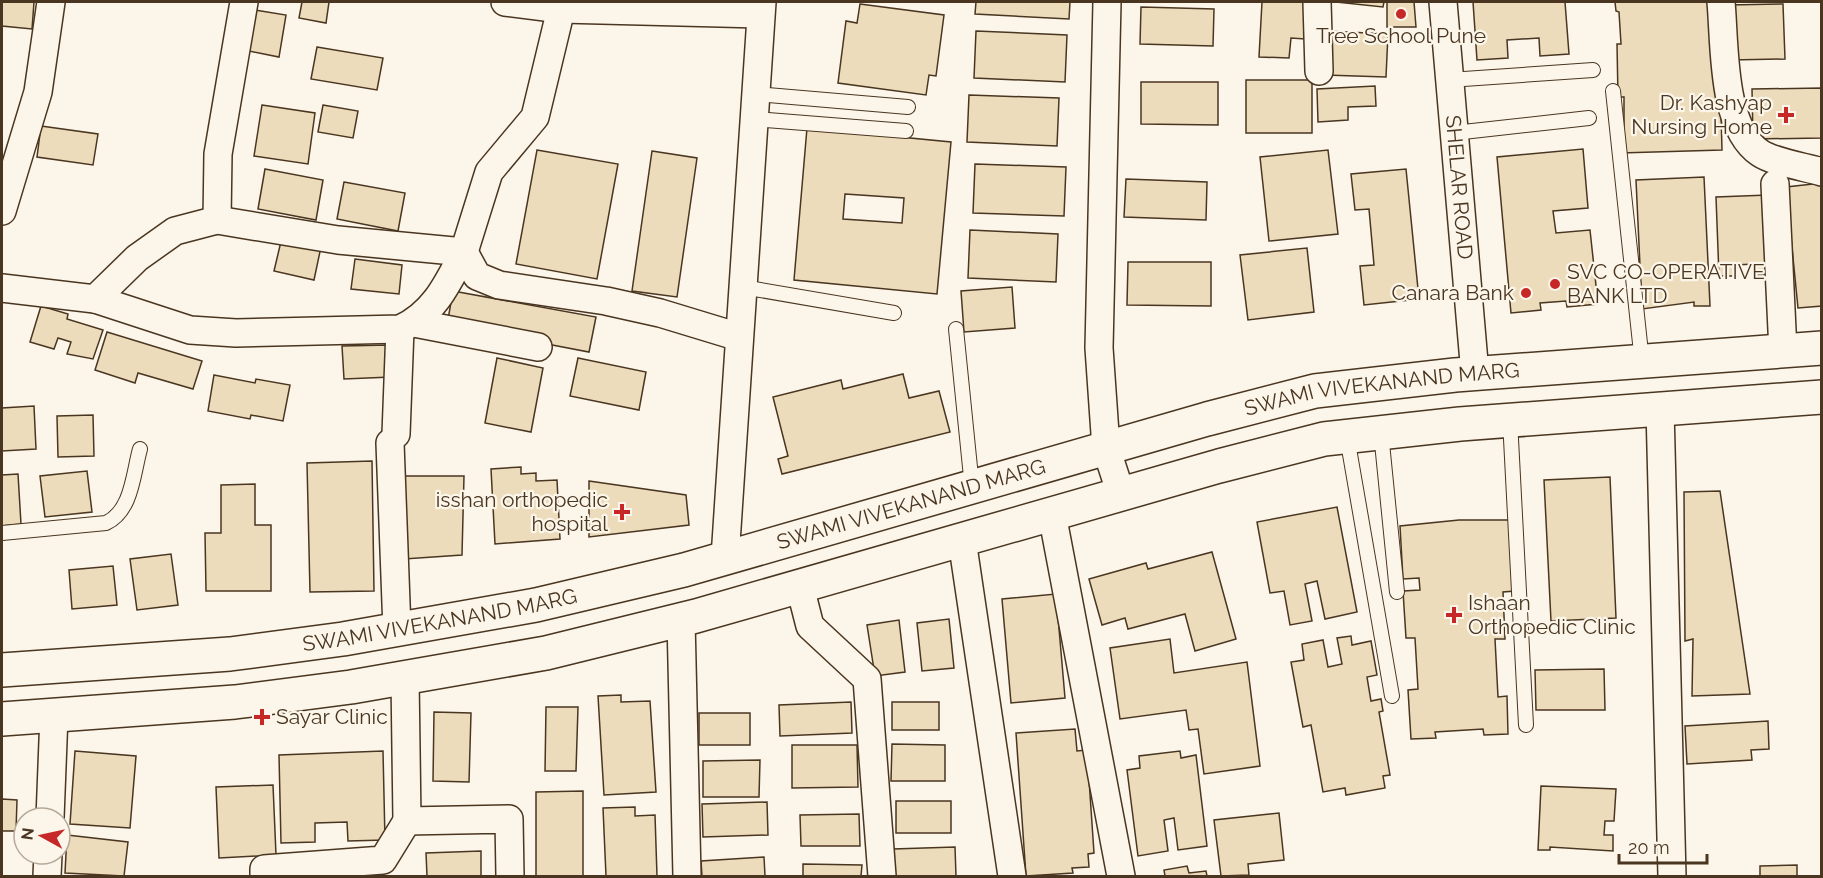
<svg xmlns="http://www.w3.org/2000/svg" width="1823" height="878" font-family="Raleway,sans-serif">
	<rect width="100%" height="100%" fill="#fbf6e9"/>
	<g fill="#ecdcbc" stroke="#4a3520" stroke-width="1.5" fill-rule="evenodd">
		<path d="M2 2H34L32 29 2 26Z"/>
		<path d="M302 2H329L326 23 299 18Z"/>
		<path d="M976 2H1070L1069 19 975 14Z"/>
		<path d="M1262 2H1307L1305 39 1291 38 1289 58 1259 57Z"/>
		<path d="M1336 2H1384L1383 7Z"/>
		<path d="M1387 2H1414L1416 27H1387Z"/>
		<path d="M1473 2H1565L1569 54 1540 56 1539 38 1507 40 1508 58 1477 60Z"/>
		<path d="M1615 2H1718L1722 150 1620 153 1619 126H1624V97H1618L1617 44H1621L1619 12 1616 11Z"/>
		<path d="M860 4 944 15 936 76 929 75 926 95 838 83 846 21 857 23Z"/>
		<path d="M1783 4 1785 59 1730 60 1728 5Z"/>
		<path d="M1141 7 1214 9 1213 46 1140 44Z"/>
		<path d="M255 10 286 15 279 57 249 51Z"/>
		<path d="M976 31 1067 35 1065 82 974 78Z"/>
		<path d="M1327 31 1388 34 1386 77 1325 75Z"/>
		<path d="M317 47 383 58 377 90 311 79Z"/>
		<rect x="1246" y="80" width="66" height="53"/>
		<path d="M1141 82H1218V125L1141 124Z"/>
		<path d="M1375 86 1376 106 1348 107V120L1318 122 1317 89Z"/>
		<path d="M1822 88V138L1753 139 1752 89Z"/>
		<path d="M969 95 1059 98 1057 146 967 142Z"/>
		<path d="M262 105 315 113 308 164 254 156Z"/>
		<path d="M323 105 358 111 353 138 318 132Z"/>
		<path d="M41 126 98 134 93 165 37 157Z"/>
		<path d="M807 128 951 142 937 294 794 280ZM845 194 904 198 902 223 843 219Z"/>
		<path d="M1583 149 1588 208 1553 211 1556 233 1590 230 1598 304 1567 307 1566 301 1540 303 1541 310 1511 313 1497 157Z"/>
		<path d="M537 150 618 164 597 279 516 264Z"/>
		<path d="M1328 150 1338 234 1269 241 1260 157Z"/>
		<path d="M652 151 697 158 677 297 632 291Z"/>
		<path d="M975 164 1066 167 1064 216 973 213Z"/>
		<path d="M265 169 323 180 316 220 258 209Z"/>
		<path d="M1406 169 1419 299 1364 305 1360 266 1374 265 1369 209 1355 210 1351 174Z"/>
		<path d="M1704 177 1710 306H1694V302L1642 309 1636 180Z"/>
		<path d="M1126 179 1207 182 1206 220 1124 217Z"/>
		<path d="M344 182 405 193 398 231 337 219Z"/>
		<path d="M1822 183V306L1798 308 1786 187Z"/>
		<path d="M1768 195 1771 274 1755 275V264L1735 265 1736 276H1719L1716 197Z"/>
		<path d="M970 230 1058 234 1056 282 968 278Z"/>
		<path d="M283 233 322 242 314 280 274 271Z"/>
		<path d="M1307 248 1314 312 1248 320 1240 255Z"/>
		<path d="M355 259 402 265 399 294 351 289Z"/>
		<path d="M1128 262H1211V306L1127 305Z"/>
		<path d="M1012 287 1015 328 964 332 961 291Z"/>
		<path d="M453 291 596 317 589 352 447 325Z"/>
		<path d="M41 306 68 314 67 319 103 330 93 359 67 354 71 342 58 338 54 349 30 342Z"/>
		<path d="M107 332 202 361 193 389 138 373 135 383 95 370Z"/>
		<path d="M390 345 391 377 344 379 342 346Z"/>
		<path d="M497 358 543 368 531 432 485 423Z"/>
		<path d="M578 358 646 372 639 410 570 396Z"/>
		<path d="M903 374 909 398 939 391 950 432 782 474 778 459 788 456 773 397 841 380 843 389Z"/>
		<path d="M214 375 255 383 256 379 290 385 283 421 251 415 250 419 208 411Z"/>
		<path d="M34 406 36 449 2 451V408Z"/>
		<path d="M93 415 94 456 58 457 57 416Z"/>
		<path d="M372 461 374 591 310 592 307 463Z"/>
		<path d="M521 467V474L536 473V481L557 480 560 539 495 544 491 469Z"/>
		<path d="M87 471 92 512 45 517 40 476Z"/>
		<path d="M18 474 21 524 2 526V475Z"/>
		<path d="M401 476H464L462 555 404 559Z"/>
		<path d="M1610 477 1616 618 1551 621 1544 480Z"/>
		<path d="M589 481 686 495 689 525 589 537Z"/>
		<path d="M255 484V525H271V591H206L205 533H221V485Z"/>
		<path d="M1720 491 1750 694 1692 696 1693 639 1685 641 1684 492Z"/>
		<path d="M1337 507 1357 612 1325 619 1317 581 1305 584 1312 621 1290 625 1284 591 1270 593 1257 522Z"/>
		<path d="M1459 520H1511L1515 591 1503 592 1505 639H1495L1498 697 1507 696 1508 734 1484 735 1483 729 1435 732 1436 738 1411 739 1408 690 1418 689 1415 638H1406L1403 591 1420 590 1419 578 1403 579 1400 526Z"/>
		<path d="M1212 552 1236 639 1195 651 1185 614 1128 629 1125 618 1102 625 1089 579 1146 563 1148 569Z"/>
		<path d="M171 554 178 605 137 610 130 559Z"/>
		<path d="M113 566 117 605 72 609 69 570Z"/>
		<path d="M1056 594 1065 698 1011 703 1002 599Z"/>
		<path d="M949 619 954 668 922 671 917 623Z"/>
		<path d="M899 620 905 672 875 676 867 625Z"/>
		<path d="M1351 636 1352 645 1371 641 1377 675 1367 677 1371 701 1381 699 1383 711 1379 712 1390 775 1383 776 1385 788 1346 795 1345 788 1323 792 1311 725 1303 727 1291 662 1304 660 1302 644 1323 640 1328 667 1342 664 1337 638Z"/>
		<path d="M1170 639 1174 673 1247 662 1260 766 1204 774 1198 729 1189 730 1186 710 1120 719 1110 648Z"/>
		<path d="M1604 669 1605 710H1536L1535 670Z"/>
		<path d="M621 695V702L650 701 656 792 604 795 598 696Z"/>
		<path d="M851 702 852 733 780 736 779 705Z"/>
		<rect x="892" y="702" width="47" height="28"/>
		<path d="M546 707H578L576 771H545Z"/>
		<path d="M434 712 471 713 469 782 433 781Z"/>
		<rect x="699" y="713" width="51" height="32"/>
		<path d="M1768 721 1769 749 1751 750 1752 760 1687 764 1685 726Z"/>
		<path d="M1075 729 1077 751 1087 750 1094 853 1088 854 1089 867 1072 868 1073 873 1026 876 1016 733Z"/>
		<path d="M892 744 945 745V781H891Z"/>
		<path d="M792 745H857L858 787 792 788Z"/>
		<path d="M75 751 136 756 130 828 70 824Z"/>
		<path d="M383 751 385 840 348 841 347 822 315 823V842L281 843 279 755Z"/>
		<path d="M1180 751 1181 758 1196 755 1207 846 1178 850 1174 818 1164 820 1168 851 1138 856 1127 770 1140 768 1139 756Z"/>
		<path d="M760 760 759 797H703V761Z"/>
		<path d="M273 785 276 855 219 858 216 787Z"/>
		<path d="M1541 786 1616 789 1614 821H1605L1604 835H1613V851L1550 847V850H1538Z"/>
		<path d="M583 791V876H536V792Z"/>
		<path d="M2 799 17 800 16 831H2Z"/>
		<rect x="896" y="801" width="55" height="32"/>
		<path d="M767 802 768 835 703 837 702 804Z"/>
		<path d="M635 807V816L655 815 657 876H606L603 808Z"/>
		<path d="M1279 813 1284 860 1248 864 1249 875 1221 876 1214 820Z"/>
		<path d="M859 814 860 846H801L800 815Z"/>
		<path d="M67 835 128 842 124 876 65 873Z"/>
		<path d="M955 847 956 876H894L893 849Z"/>
		<path d="M481 851V876H427L426 853Z"/>
		<path d="M764 857 765 876H702L701 861Z"/>
		<path d="M803 864 862 865 861 876H803Z"/>
		<path d="M1797 865V876H1760V866Z"/>
		<path d="M1187 866 1189 873 1206 871 1207 876H1162H1165L1164 870Z"/>
	</g>
	<g fill="none" stroke-linecap="round" stroke-linejoin="round">
		<g stroke="#4a3520" stroke-width="16">
			<g id="lane">
				<path d="M1449 80 1593 70"/>
				<path d="M1613 91 1642 362"/>
				<path d="M755 94 908 107"/>
				<path d="M754 119 906 131"/>
				<path d="M1454 133 1589 118"/>
				<path d="M743 287 894 313"/>
				<path d="M956 329 972 487"/>
				<path d="M1510 420 1526 725"/>
				<path d="M1381 433 1397 592"/>
				<path d="M1347 437 1392 696"/>
				<path d="M2 533 106 523C132 511 133 474 140 449"/>
			</g>
		</g>
		<g stroke="#4a3520" stroke-width="30">
			<g id="street">
				<path d="M505 2 561 9 760 14"/>
				<path d="M1107 2 1099 348 1106 448 1121 494"/>
				<path d="M1317 2 1319 71"/>
				<path id="s1" d="M1443 2 1475 374"/>
				<path d="M1721 2C1725 44 1721 127 1760 153 1773 162 1805 167 1822 172"/>
				<path d="M1775 184 1783 351"/>
				<path d="M2 211 38 92 51 2"/>
				<path d="M217 220 338 240 464 252 489 172 535 117 561 9"/>
				<path d="M464 252 477 276 499 285 606 301 660 313 739 337"/>
				<path d="M2 288 95 299 137 258 175 231 217 220 218 154 244 2"/>
				<path d="M95 299 190 330 236 333 400 329C434 314 448 283 464 252"/>
				<path d="M414 323 538 347"/>
				<path d="M1660 409 1672 876"/>
				<path d="M396 434 400 329"/>
				<path d="M390 443 397 630"/>
				<path d="M1052 514 1121 876"/>
				<path d="M962 540 1012 876"/>
				<path d="M725 558 762 2"/>
				<path d="M800 587 810 626 867 679 882 876"/>
				<path d="M681 620 687 876"/>
				<path d="M405 678 407 821 509 819 510 876"/>
				<path d="M50 818 54 715"/>
				<path d="M47 876 48 854"/>
				<path d="M264 876V869L383 860 407 821"/>
			</g>
		</g>
		<g stroke="#4a3520" stroke-width="36">
			<g id="secondary">
				<path id="s2" d="M2 670 230 654 343 639 536 605 684 570 1207 419 1315 391 1455 375 1822 348"/>
				<path d="M2 719 235 702 351 687 546 653 696 616 1219 466 1324 439 1460 424 1822 397"/>
			</g>
		</g>
		<use href="#lane" stroke="#fbf6e9" stroke-width="14"/>
		<use href="#street" stroke="#fbf6e9" stroke-width="27"/>
		<use href="#secondary" stroke="#fbf6e9" stroke-width="33"/>
	</g>
	<g fill="#c62828" stroke="#fbf6e9" stroke-width="2">
		<circle cx="1401" cy="14" r="6"/>
		<path d="M1783 106h6v6h6v6h-6v6h-6v-6h-6v-6h6z"/>
		<circle cx="1555" cy="284" r="6"/>
		<circle cx="1526" cy="293" r="6"/>
		<path d="M619 503h6v6h6v6h-6v6h-6v-6h-6v-6h6z"/>
		<path d="M1451 606h6v6h6v6h-6v6h-6v-6h-6v-6h6z"/>
		<path d="M259 708h6v6h6v6h-6v6h-6v-6h-6v-6h6z"/>
	</g>
	<g text-anchor="middle" stroke-width="4.5" stroke-linejoin="round" paint-order="stroke">
		<g font-size="21" fill="#4a3520" stroke="#fbf6e9" text-anchor="end">
			<text x="1401" y="43" text-anchor="middle">Tree School Pune</text>
			<text x="1772" y="110">Dr. Kashyap<tspan x="1772" dy="24">Nursing Home</tspan></text>
			<text x="1567" y="279" text-anchor="start">SVC CO-OPERATIVE<tspan x="1567" dy="24">BANK LTD</tspan></text>
			<text x="1514" y="300">Canara Bank</text>
			<text x="608" y="507">isshan orthopedic<tspan x="608" dy="24">hospital</tspan></text>
			<text x="1468" y="610" text-anchor="start">Ishaan<tspan x="1468" dy="24">Orthopedic Clinic</tspan></text>
			<text x="276" y="724" text-anchor="start">Sayar Clinic</text>
		</g>
		<g font-size="21" fill="#4a3520" stroke="#fbf6e9">
			<text dy="7" stroke="none"><textPath href="#s1" startOffset="186">SHELAR ROAD</textPath></text>
			<text dy="7" stroke="none"><textPath href="#s2" startOffset="1413">SWAMI VIVEKANAND MARG</textPath></text>
			<text dy="7" stroke="none"><textPath href="#s2" startOffset="927">SWAMI VIVEKANAND MARG</textPath></text>
			<text dy="7" stroke="none"><textPath href="#s2" startOffset="441">SWAMI VIVEKANAND MARG</textPath></text>
		</g>
	</g>
	<rect width="1823" height="878" fill="none" stroke="#4a3520" stroke-width="6"/>
	<g transform="translate(42 836) rotate(278)"><circle r="28" fill="#fbf6e9" stroke="#b4a999" stroke-width="1.5"/>
	<path d="M0-4.5L10 22L0 15L-10 22Z" fill="#c62828"/>
	<text y="-9" font-size="16" font-weight="bold" text-anchor="middle" fill="#4a3520">N</text>
	</g>
	<path d="M1619 854v9h88v-9" fill="none" stroke="#4a3520" stroke-width="3"/>
	<text x="1628" y="854" font-size="18" fill="#4a3520" stroke="#fbf6e9" stroke-width="4.5" paint-order="stroke">20 m</text>
</svg>
